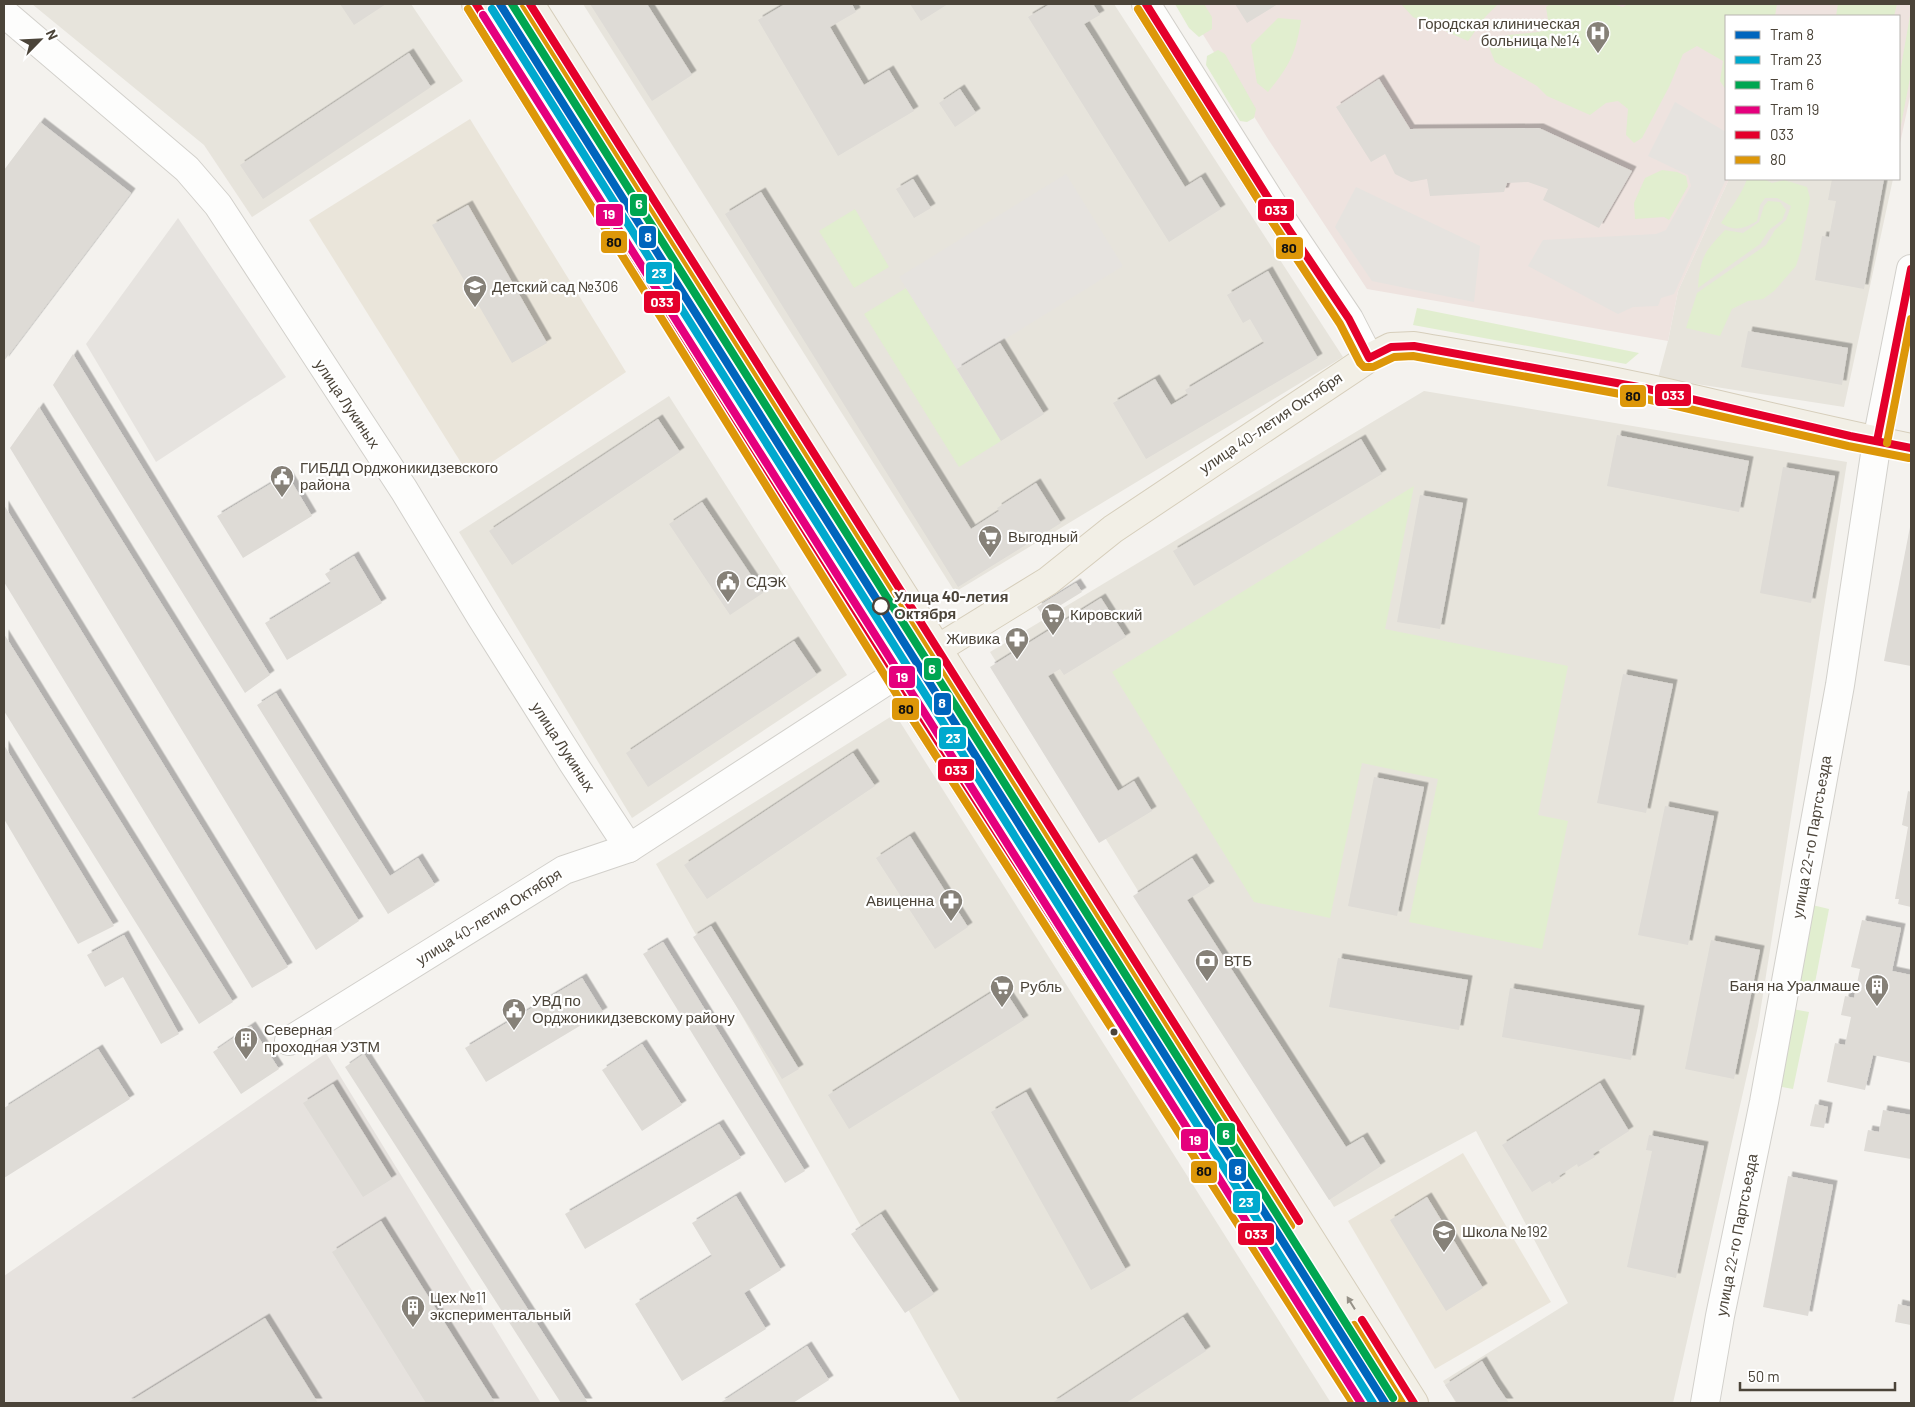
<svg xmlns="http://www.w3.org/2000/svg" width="1915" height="1407" font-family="Barlow,sans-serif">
	<defs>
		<filter id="shadow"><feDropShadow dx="4.5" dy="-4.5" stdDeviation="0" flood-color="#0004"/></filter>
	</defs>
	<rect width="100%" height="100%" fill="#f4f2ee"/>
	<g fill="#e7e4dc">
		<path d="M32 4H411L463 81 252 217 204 145Z"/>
		<path d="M583 4H1114L1343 357 955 592Z"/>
		<path d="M1729 179H1893L1844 407 1658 378 1668 341 1678 291Z"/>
		<path d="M1424 391 1847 462 1758 1026 1673 1403H1456L1443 1381 1568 1303 1476 1131 1334 1207 990 652Z"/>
		<path d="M669 396 847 675 632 818 459 532Z"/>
		<path d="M895 714 1331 1403H961L656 864Z"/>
	</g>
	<path fill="#e6e2de" d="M326 1053 541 1403H4V1276Z"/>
	<g fill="#eae5da">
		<path d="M470 119 626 372 470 477 309 220Z"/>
		<path d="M1463 1153 1551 1302 1435 1369 1348 1221Z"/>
	</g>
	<path fill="#eee3df" d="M1184 4H1911V92L1899 148V16H1726V179H1729L1678 291 1668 341 1367 289 1268 139Z"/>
	<g fill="#e1eecf">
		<path d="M1175 4H1204L1212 17V29L1199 37 1189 28Z"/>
		<path d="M1401 4H1498L1486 16 1468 41 1413 17Z"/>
		<path d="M1550 4H1612L1623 7 1628 4H1777L1775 16H1726V90L1720 81 1723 61 1697 46 1683 54 1669 87 1642 138 1634 143 1626 135 1628 109 1618 101 1606 103 1590 115 1547 96 1537 86 1495 62 1489 47 1496 38C1512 33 1528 34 1544 31L1548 20 1546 7Z"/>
		<path d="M1838 4H1897L1894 16H1836Z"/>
		<path d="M1911 10V73L1899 135V78Z"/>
		<path d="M1278 18 1301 20C1296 54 1289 66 1268 92L1257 83 1251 45Z"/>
		<path d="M1218 50 1225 54 1256 109 1254 118 1247 122 1240 121 1206 65 1207 56Z"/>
		<path d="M1662 170 1677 172 1686 176 1688 186 1669 220 1664 217 1635 219 1634 203 1645 178Z"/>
		<path d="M1747 179H1764L1772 183 1784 180 1807 187 1810 198 1801 250 1796 266 1774 291 1763 299 1748 301 1732 309 1720 336 1686 328 1697 293 1766 245 1775 230 1786 220 1791 206 1777 198H1765L1760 205 1757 221C1743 229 1735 232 1721 223 1730 209 1742 194 1747 179Z"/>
		<path d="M1768 201 1780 202 1786 210 1782 220 1769 230 1760 244 1698 288C1700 258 1704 252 1725 230L1743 233 1759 222 1764 206Z"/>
		<path d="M855 209 889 267 854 288 819 231Z"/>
		<path d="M906 288 1001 441 959 467 864 314Z"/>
		<path d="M1417 308 1639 353 1626 364 1413 325Z"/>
		<path d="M1414 486 1385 629 1568 666 1538 815 1568 821 1542 949 1409 922 1438 779 1362 763 1330 918 1254 902 1112 672Z"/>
		<path d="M1808 904 1829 909 1814 988 1792 984Z"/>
		<path d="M1787 1008 1809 1012 1793 1089 1772 1085Z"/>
	</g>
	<g fill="#e6e3df">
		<path d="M1675 102 1726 132V179L1674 294 1661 298 1658 306 1633 307 1618 314 1528 266 1543 240 1656 234 1666 230 1691 186 1688 175 1648 156Z"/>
		<path d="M1066 174 1123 266 957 369 899 277Z"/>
		<path d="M1356 187 1480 246 1474 302 1372 281 1335 227Z"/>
		<path d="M178 218 286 377 156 462 86 344Z"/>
	</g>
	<g fill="#dedbd6" filter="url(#shadow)">
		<path d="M340 4H386L354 25Z"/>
		<path d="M590 4H647L692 75 652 101Z"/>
		<path d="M785 4H852L856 12 830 27 864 85 889 70 914 111 838 156 758 20Z"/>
		<path d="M910 4H948L921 21Z"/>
		<path d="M1050 4H1093L1100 15 1084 24 1093 38 1185 187 1201 177 1221 209 1169 242 1028 17Z"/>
		<path d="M1235 4H1278L1247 23Z"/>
		<path d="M409 53 431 87 263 199 240 165Z"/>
		<path d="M1379 79 1410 129 1539 128 1632 171 1599 228 1543 200 1548 189 1528 182 1507 183 1504 192 1430 196 1427 179 1411 182 1395 174 1385 154 1371 162 1336 107Z"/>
		<path d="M960 89 976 113 955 127 939 103Z"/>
		<path d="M40 122 131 193 4 361V170Z"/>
		<path d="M913 179 931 208 914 218 896 189Z"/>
		<path d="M1832 179H1884L1864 289 1815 280 1822 236 1829 237 1836 201 1828 200Z"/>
		<path d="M761 192 971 529 999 511 997 508 1036 483 1061 523 958 587 725 214Z"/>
		<path d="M468 205 547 343 512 363 432 225Z"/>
		<path d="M1268 271 1318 358 1146 459 1113 403 1155 379 1171 405 1188 395 1185 390 1264 343 1250 319 1243 323 1227 295Z"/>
		<path d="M1748 331 1848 348 1842 385 1741 367Z"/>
		<path d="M1000 343 1044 414 1001 441 957 369Z"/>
		<path d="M73 354 270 675 245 693 53 385Z"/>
		<path d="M39 407 359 921 316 950 10 448Z"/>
		<path d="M658 419 680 452 512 565 489 531Z"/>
		<path d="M1617 435 1749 461 1739 512 1607 486Z"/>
		<path d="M1361 439 1382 474 1194 586 1173 551Z"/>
		<path d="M1783 467 1835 476 1811 603 1760 593Z"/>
		<path d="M287 474 312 516 243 558 217 516Z"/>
		<path d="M1420 495 1463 503 1440 629 1397 622Z"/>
		<path d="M702 502 763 593 730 615 669 524Z"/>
		<path d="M4 505 288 967 252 988 4 582Z"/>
		<path d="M1910 527H1911V666L1884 661Z"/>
		<path d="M354 556 382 603 287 660 265 623 331 583 325 574Z"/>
		<path d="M1076 583 1082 592 1043 616 1037 607Z"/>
		<path d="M1101 598 1126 637 1064 675 1060 669 1048 676 1118 791 1134 781 1152 811 1099 843 990 667Z"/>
		<path d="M4 634 233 1002 199 1024 4 711Z"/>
		<path d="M794 641 817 675 648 787 626 753Z"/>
		<path d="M1623 674 1673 684 1646 813 1597 803Z"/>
		<path d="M276 693 390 876 418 858 435 885 388 914 257 705Z"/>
		<path d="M4 745 114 926 78 944 4 819Z"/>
		<path d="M853 753 875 786 707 899 684 865Z"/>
		<path d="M1374 777 1424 787 1397 916 1348 906Z"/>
		<path d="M1908 791 1911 792V907L1898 904 1899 899H1895L1908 827 1902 825Z"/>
		<path d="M1665 806 1714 816 1688 945 1638 935Z"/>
		<path d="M910 836 968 927 935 949 876 858Z"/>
		<path d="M1192 858 1210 886 1187 900 1346 1147 1363 1137 1381 1166 1329 1200 1133 896Z"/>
		<path d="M1862 920 1901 928 1892 971 1911 975V1063L1873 1055 1865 1090 1827 1082 1835 1043 1845 1045 1851 1017 1841 1015 1845 996 1854 998 1860 969 1851 967Z"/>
		<path d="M711 926 799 1069 782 1079 693 937Z"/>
		<path d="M124 935 179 1034 161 1044 123 977 105 987 87 955Z"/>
		<path d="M1711 940 1760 950 1734 1079 1685 1069Z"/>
		<path d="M663 942 805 1171 785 1183 643 954Z"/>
		<path d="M1338 958 1468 980 1459 1030 1329 1007Z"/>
		<path d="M582 978 603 1012 486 1082 465 1048Z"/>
		<path d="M1002 986 1024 1020 849 1129 828 1095Z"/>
		<path d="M1510 988 1640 1010 1631 1060 1502 1037Z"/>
		<path d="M251 1026 279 1069 241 1094 213 1052Z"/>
		<path d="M642 1044 682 1105 642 1131 602 1070Z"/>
		<path d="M98 1049 130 1099 4 1178V1108Z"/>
		<path d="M364 1054 588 1403H561L345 1067Z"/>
		<path d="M1600 1083 1629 1131 1593 1154 1595 1157 1578 1167 1577 1164 1559 1176 1561 1178 1552 1184 1550 1181 1532 1192 1502 1145Z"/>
		<path d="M333 1084 392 1179 363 1197 303 1103Z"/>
		<path d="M1026 1092 1126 1270 1091 1290 991 1112Z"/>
		<path d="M1815 1104 1828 1107 1824 1128 1810 1126Z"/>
		<path d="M1883 1110 1911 1115V1159L1864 1151 1868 1130 1879 1132Z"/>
		<path d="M719 1124 741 1158 585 1249 565 1214Z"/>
		<path d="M1649 1135 1704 1146 1676 1278 1627 1267 1652 1151 1646 1150Z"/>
		<path d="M1788 1176 1833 1185 1808 1316 1763 1307Z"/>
		<path d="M736 1196 781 1270 744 1293 766 1329 682 1381 635 1304 712 1256 692 1223Z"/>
		<path d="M1427 1197 1483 1288 1446 1311 1390 1220Z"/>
		<path d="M881 1214 934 1294 905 1313 851 1234Z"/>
		<path d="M381 1221 495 1403H426L332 1252Z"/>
		<path d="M1898 1304 1911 1307V1325L1895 1322Z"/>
		<path d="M1183 1317 1206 1351 1126 1403H1052Z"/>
		<path d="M265 1318 318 1403H127Z"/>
		<path d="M807 1346 829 1380 793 1403H720Z"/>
		<path d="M1482 1361 1496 1384 1509 1403H1457L1445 1385Z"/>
	</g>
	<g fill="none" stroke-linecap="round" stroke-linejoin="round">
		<g stroke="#d2d0cb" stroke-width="30">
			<g id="minor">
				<path d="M1146 4 1279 215 1349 319 1369 358"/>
				<path d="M4 13 187 169 218 205 404 490 481 617 573 763 629 848"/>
				<path d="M289 1041 564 870 629 848 897 674"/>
				<path d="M1705 1403 1720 1316 1764 1102 1840 685 1877 441 1911 269"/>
			</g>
		</g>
		<g stroke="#d6cebb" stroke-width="30">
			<g id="major">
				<path d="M476 4 874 638 915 706 1365 1403"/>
				<path d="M530 4 1414 1403"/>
				<path d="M897 674 1048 581 1113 529 1369 358 1391 347 1414 346C1491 359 1569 371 1645 388 1734 408 1822 430 1911 448"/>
			</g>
		</g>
		<use href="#minor" stroke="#fdfdfc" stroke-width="28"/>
		<use href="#major" stroke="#f2efe6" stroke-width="28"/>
		<g stroke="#fff" stroke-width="11">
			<g id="bus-1">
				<path d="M476 4 915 706 1365 1403"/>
				<path d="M530 4 1299 1221"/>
				<path d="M1146 4 1279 215 1349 319 1369 358 1391 347 1414 346 1644 388 1850 436 1911 448"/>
				<path d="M1877 441 1911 269"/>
				<path d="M1362 1320 1414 1403"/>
			</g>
		</g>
		<g stroke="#fff" stroke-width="11">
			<g id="bus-2">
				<path d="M468 9 907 711 1353 1403"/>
				<path d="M522 9 1291 1226"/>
				<path d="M1138 9 1271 220 1340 324 1360 363 1364 367H1373L1394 357 1413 356 1642 398 1848 446 1909 458"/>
				<path d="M1887 443 1911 319"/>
				<path d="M1354 1325 1402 1403"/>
			</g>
		</g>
		<use href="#bus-1" stroke="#e4002b" stroke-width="8"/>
		<use href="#bus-2" stroke="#dd9709" stroke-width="8"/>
		<g stroke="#fff" stroke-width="11">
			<path id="tram-1" d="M500 4 1385 1403"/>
		</g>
		<g stroke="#fff" stroke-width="11">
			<path id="tram-2" d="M492 9 1373 1403"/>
		</g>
		<g stroke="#fff" stroke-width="11">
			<path id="tram-3" d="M512 4 1393 1398"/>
		</g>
		<g stroke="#fff" stroke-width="11">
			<path id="tram-4" d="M483 15 1361 1403"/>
		</g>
		<use href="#tram-1" stroke="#0065bd" stroke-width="8"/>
		<use href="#tram-2" stroke="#00a9ce" stroke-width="8"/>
		<use href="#tram-3" stroke="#00a651" stroke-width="8"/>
		<use href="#tram-4" stroke="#e5007d" stroke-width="8"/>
	</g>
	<defs><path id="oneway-solid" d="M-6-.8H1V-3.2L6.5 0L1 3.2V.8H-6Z" transform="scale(1.25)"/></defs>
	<use fill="#969187" href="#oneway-solid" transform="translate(1351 1303) rotate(-122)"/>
	<defs>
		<g id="hospital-pin" transform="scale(1.25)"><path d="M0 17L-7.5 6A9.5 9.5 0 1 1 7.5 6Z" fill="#868178" stroke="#fff"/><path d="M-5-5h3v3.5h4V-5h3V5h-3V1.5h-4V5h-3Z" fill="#fff"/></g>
		<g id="school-pin" transform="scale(1.25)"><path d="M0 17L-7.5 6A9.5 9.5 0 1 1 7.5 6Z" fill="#868178" stroke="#fff"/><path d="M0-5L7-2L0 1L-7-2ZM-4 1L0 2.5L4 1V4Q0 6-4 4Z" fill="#fff"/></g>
		<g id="civic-pin" transform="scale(1.25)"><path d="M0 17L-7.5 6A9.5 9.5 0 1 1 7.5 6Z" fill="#868178" stroke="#fff"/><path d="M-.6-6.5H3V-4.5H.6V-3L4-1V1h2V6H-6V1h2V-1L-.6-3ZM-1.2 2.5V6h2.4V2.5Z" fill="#fff"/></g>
		<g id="supermarket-pin" transform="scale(1.25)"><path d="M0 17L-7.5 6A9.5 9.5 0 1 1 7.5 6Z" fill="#868178" stroke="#fff"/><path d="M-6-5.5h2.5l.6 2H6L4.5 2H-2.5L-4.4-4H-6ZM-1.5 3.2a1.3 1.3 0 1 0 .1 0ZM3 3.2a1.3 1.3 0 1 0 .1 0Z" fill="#fff"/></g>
		<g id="pharmacy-pin" transform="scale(1.25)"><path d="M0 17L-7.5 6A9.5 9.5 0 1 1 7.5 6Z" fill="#868178" stroke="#fff"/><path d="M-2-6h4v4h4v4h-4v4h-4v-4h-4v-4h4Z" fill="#fff"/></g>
		<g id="bank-pin" transform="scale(1.25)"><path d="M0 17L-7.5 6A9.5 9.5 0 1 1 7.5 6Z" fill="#868178" stroke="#fff"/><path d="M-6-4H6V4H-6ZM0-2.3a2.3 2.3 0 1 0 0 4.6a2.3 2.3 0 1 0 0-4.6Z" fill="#fff"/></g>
		<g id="building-pin" transform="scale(1.25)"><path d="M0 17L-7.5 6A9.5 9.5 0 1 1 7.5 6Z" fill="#868178" stroke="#fff"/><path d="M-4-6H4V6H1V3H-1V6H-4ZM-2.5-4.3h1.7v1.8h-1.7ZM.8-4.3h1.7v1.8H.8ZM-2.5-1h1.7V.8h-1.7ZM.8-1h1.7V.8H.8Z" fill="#fff"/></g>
	</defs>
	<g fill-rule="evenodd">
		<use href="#hospital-pin" x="1598" y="33"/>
		<use href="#school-pin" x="475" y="287"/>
		<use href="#civic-pin" x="282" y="477"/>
		<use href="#supermarket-pin" x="990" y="537"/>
		<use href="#civic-pin" x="728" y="582"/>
		<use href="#supermarket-pin" x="1053" y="615"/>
		<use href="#pharmacy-pin" x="1017" y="639"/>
		<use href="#pharmacy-pin" x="951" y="901"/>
		<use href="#bank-pin" x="1207" y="961"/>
		<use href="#building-pin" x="1877" y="986"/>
		<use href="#supermarket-pin" x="1002" y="987"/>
		<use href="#civic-pin" x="514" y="1010"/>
		<use href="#building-pin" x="246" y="1039"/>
		<use href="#school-pin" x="1444" y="1232"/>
		<use href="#building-pin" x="413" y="1307"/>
	</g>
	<circle fill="#fff" stroke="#4b4439" stroke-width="2.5" cx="881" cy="606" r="8"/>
	<circle fill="#4b4439" stroke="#fff" stroke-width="2" cx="1114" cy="1032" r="4.5"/>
	<g text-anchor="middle" stroke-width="4.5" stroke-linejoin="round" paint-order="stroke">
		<g font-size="15" fill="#4b4439" stroke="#fff" text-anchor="start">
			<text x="1580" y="29" text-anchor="end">Городская клиническая<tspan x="1580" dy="17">больница №14</tspan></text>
			<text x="492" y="292">Детский сад №306</text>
			<text x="300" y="473">ГИБДД Орджоникидзевского<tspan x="300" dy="17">района</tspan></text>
			<text x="1008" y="542">Выгодный</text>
			<text x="746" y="587">СДЭК</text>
			<text x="1070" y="620">Кировский</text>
			<text x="1000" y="644" text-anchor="end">Живика</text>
			<text x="934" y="906" text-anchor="end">Авиценна</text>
			<text x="1224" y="966">ВТБ</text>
			<text x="1860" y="991" text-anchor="end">Баня на Уралмаше</text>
			<text x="1020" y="992">Рубль</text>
			<text x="532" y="1006">УВД по<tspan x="532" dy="17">Орджоникидзевскому району</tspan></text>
			<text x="264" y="1035">Северная<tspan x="264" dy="17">проходная УЗТМ</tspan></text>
			<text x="1462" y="1237">Школа №192</text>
			<text x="430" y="1303">Цех №11<tspan x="430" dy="17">экспериментальный</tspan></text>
		</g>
		<g font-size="15" fill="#4b4439" stroke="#fff">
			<text transform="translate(347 404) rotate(56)" y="5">улица Лукиных</text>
			<text transform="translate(1271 423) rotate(-34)" y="5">улица 40-летия Октября</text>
			<text transform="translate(563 747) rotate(57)" y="5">улица Лукиных</text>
			<text transform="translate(1812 837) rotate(-80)" y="5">улица 22-го Партсъезда</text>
			<text transform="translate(489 917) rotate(-32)" y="5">улица 40-летия Октября</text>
			<text transform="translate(1737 1235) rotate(-79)" y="5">улица 22-го Партсъезда</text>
		</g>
		<g font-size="15" font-weight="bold" fill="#4b4439" stroke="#fff" text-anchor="start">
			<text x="894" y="602">Улица 40-летия<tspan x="894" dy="17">Октября</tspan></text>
		</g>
	</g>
	<g stroke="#fff" stroke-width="2">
		<rect x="629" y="193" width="19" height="24" rx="5" fill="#00a651"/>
		<rect x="1257" y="198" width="38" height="24" rx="5" fill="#e4002b"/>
		<rect x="595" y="203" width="29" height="24" rx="5" fill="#e5007d"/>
		<rect x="638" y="225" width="19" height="24" rx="5" fill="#0065bd"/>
		<rect x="600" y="230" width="28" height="24" rx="5" fill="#dd9709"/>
		<rect x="1275" y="236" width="29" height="24" rx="5" fill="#dd9709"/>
		<rect x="645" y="261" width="28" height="24" rx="5" fill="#00a9ce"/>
		<rect x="643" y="290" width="38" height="24" rx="5" fill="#e4002b"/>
		<rect x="1654" y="383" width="38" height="24" rx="5" fill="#e4002b"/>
		<rect x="1619" y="384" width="28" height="24" rx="5" fill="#dd9709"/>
		<rect x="923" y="657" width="19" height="24" rx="5" fill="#00a651"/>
		<rect x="888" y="665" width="28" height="24" rx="5" fill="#e5007d"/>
		<rect x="933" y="692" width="19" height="24" rx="5" fill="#0065bd"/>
		<rect x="891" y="697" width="29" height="24" rx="5" fill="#dd9709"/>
		<rect x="938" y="726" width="29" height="24" rx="5" fill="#00a9ce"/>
		<rect x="937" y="758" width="38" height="24" rx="5" fill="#e4002b"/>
		<rect x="1216" y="1122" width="20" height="24" rx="5" fill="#00a651"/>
		<rect x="1180" y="1128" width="29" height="24" rx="5" fill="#e5007d"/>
		<rect x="1228" y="1158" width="19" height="24" rx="5" fill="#0065bd"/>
		<rect x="1190" y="1160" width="28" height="24" rx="5" fill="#dd9709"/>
		<rect x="1232" y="1190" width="29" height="24" rx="5" fill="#00a9ce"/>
		<rect x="1237" y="1222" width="38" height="24" rx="5" fill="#e4002b"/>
	</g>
	<g font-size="14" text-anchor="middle" font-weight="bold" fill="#fff">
		<text x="639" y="209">6</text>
		<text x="1276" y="215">033</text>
		<text x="609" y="219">19</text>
		<text x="648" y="242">8</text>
		<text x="659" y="278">23</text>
		<text x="662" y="307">033</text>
		<text x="1673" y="400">033</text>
		<text x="932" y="674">6</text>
		<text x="902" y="682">19</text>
		<text x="942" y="708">8</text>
		<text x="953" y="743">23</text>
		<text x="956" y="775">033</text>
		<text x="1226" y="1139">6</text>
		<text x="1195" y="1145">19</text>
		<text x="1238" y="1175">8</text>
		<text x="1246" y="1207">23</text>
		<text x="1256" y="1239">033</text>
	</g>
	<g font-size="14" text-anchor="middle" font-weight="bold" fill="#111">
		<text x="614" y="247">80</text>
		<text x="1289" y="253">80</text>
		<text x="1633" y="401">80</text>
		<text x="906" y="714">80</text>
		<text x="1204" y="1176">80</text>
	</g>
	<rect width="1915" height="1407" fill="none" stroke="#4b4439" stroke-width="10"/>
	<rect x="1725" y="15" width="175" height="165" fill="#ffffff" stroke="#b7b4b0"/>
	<rect x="1735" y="31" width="25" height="8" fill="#0065bd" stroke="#b7b4b0"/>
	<text x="1770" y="40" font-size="15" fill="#4b4439">Tram 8</text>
	<rect x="1735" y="56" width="25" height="8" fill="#00a9ce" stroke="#b7b4b0"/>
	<text x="1770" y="65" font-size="15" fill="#4b4439">Tram 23</text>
	<rect x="1735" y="81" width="25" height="8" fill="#00a651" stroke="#b7b4b0"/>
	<text x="1770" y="90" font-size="15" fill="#4b4439">Tram 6</text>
	<rect x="1735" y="106" width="25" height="8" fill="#e5007d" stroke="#b7b4b0"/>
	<text x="1770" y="115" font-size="15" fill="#4b4439">Tram 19</text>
	<rect x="1735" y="131" width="25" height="8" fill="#e4002b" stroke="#b7b4b0"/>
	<text x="1770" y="140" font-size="15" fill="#4b4439">033</text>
	<rect x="1735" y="156" width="25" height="8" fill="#dd9709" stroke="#b7b4b0"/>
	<text x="1770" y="165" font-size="15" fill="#4b4439">80</text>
	<g transform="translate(40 40) rotate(66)" stroke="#ffffff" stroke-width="4" paint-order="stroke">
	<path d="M0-4L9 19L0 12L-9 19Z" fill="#4b4439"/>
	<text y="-8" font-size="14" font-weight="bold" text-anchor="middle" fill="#4b4439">N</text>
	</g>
	<path d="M1740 1382v8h155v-8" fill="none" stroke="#4b4439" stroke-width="2.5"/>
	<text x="1748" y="1382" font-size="15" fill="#4b4439" stroke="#ffffff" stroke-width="4" paint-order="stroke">50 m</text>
</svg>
